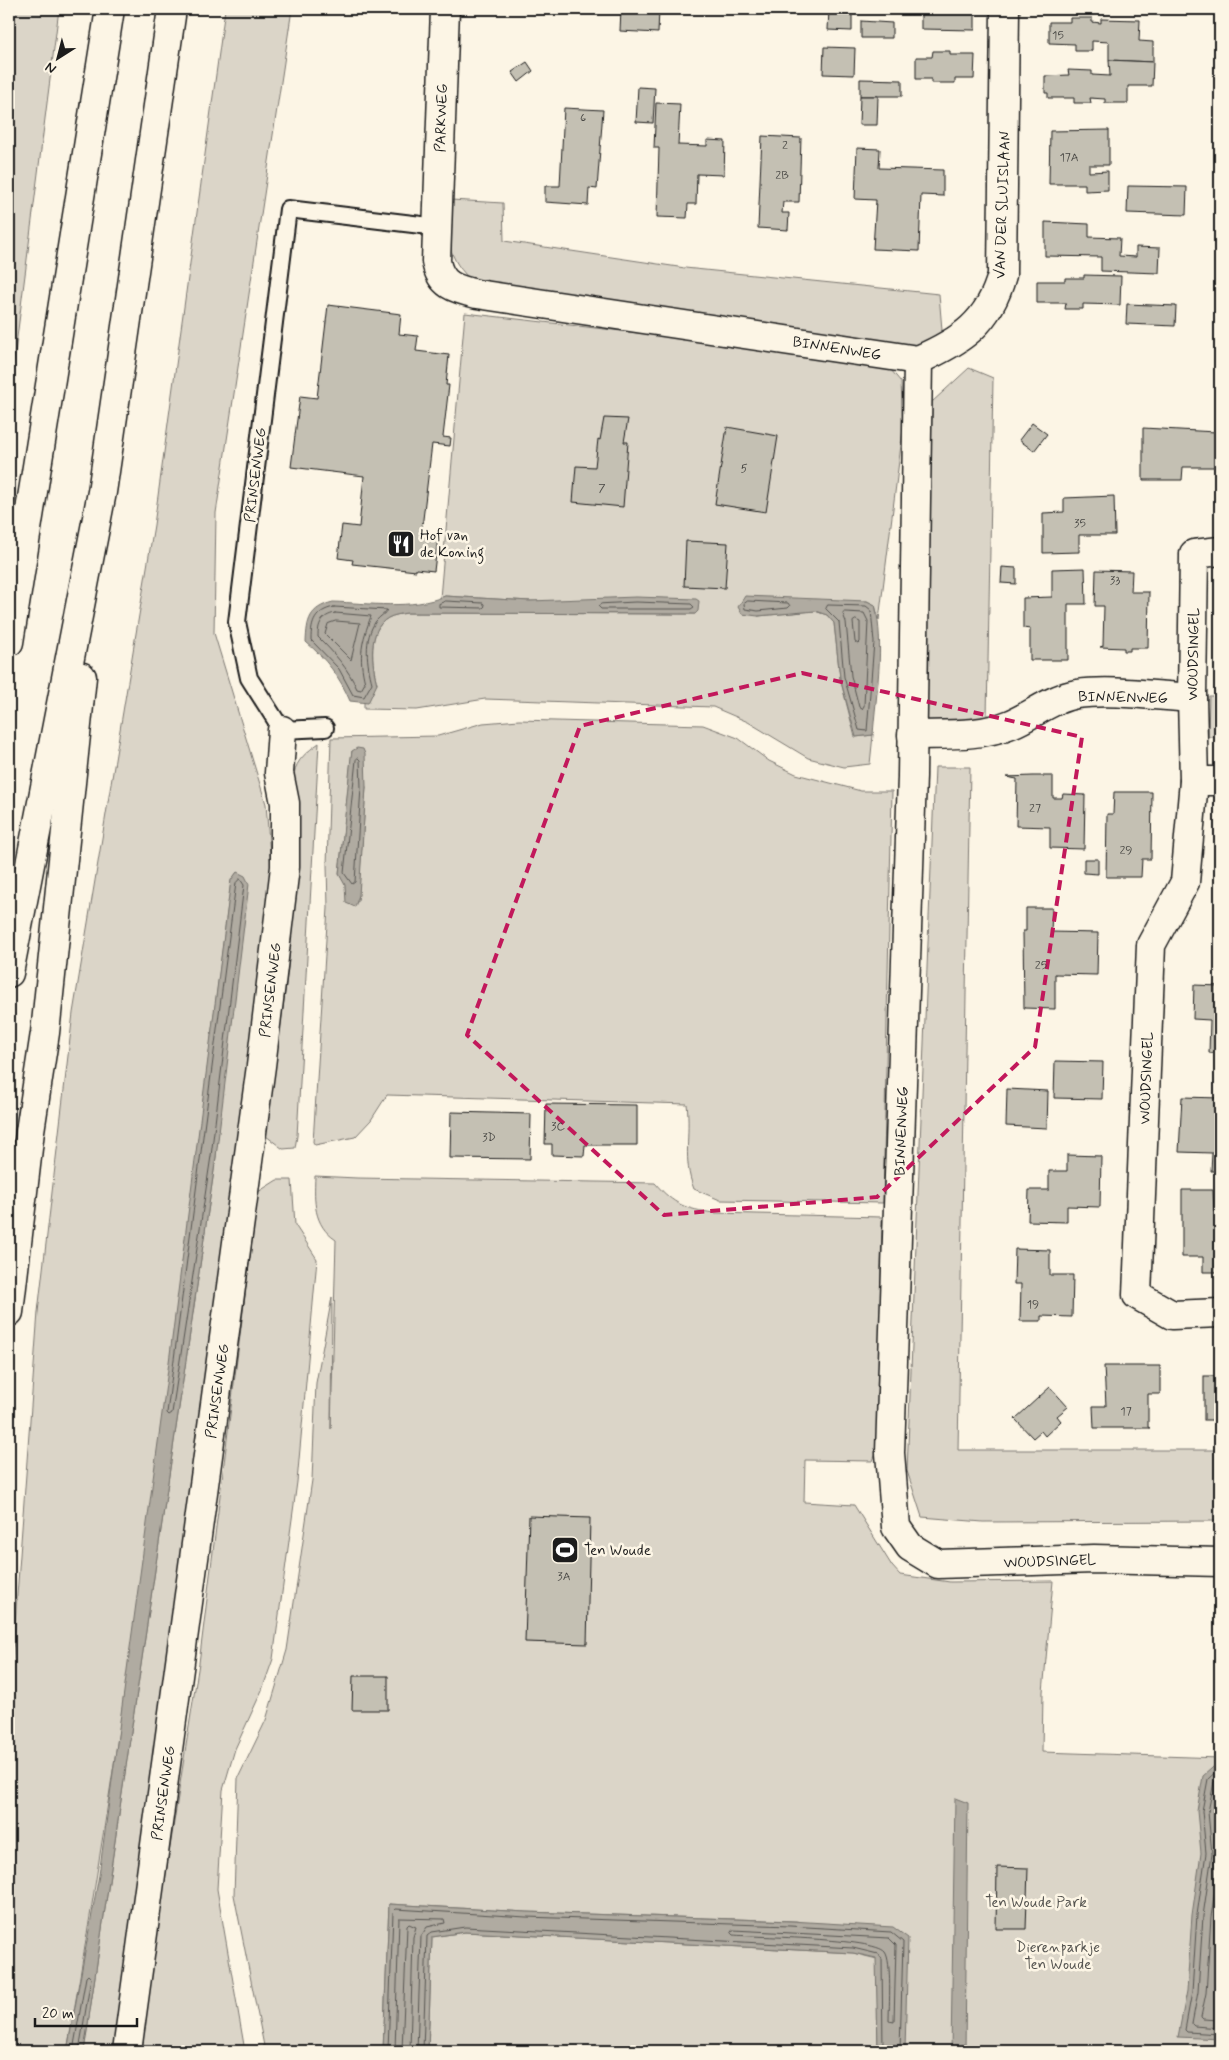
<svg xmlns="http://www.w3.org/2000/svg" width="1229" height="2060" font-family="Mynerve,sans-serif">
	<rect width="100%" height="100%" fill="#fcf5e5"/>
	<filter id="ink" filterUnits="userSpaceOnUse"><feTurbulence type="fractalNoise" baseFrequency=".02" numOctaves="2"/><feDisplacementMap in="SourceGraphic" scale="10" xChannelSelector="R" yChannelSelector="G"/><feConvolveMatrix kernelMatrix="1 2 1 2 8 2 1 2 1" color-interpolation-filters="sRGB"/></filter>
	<g filter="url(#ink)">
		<g fill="#dbd5c8" stroke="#7c7872" fill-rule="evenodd">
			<path d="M9 9H59L9 400Z"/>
			<path d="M225 9H292L216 513 214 633 266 804 271 867 262 950 169 1659 113 2051H84L216 1157 237 872 231 881C181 1271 136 1663 67 2051H9V1704L38 1312 73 1013 154 525Z"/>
			<path d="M451 200 503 203 504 241 685 268 939 294 942 330 936 341 926 346H908L470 279C443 253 449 234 451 200Z"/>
			<path d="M465 313 656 335 891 370 901 382 903 429 879 620 875 605 867 601 758 616 815 611 827 615 834 623 840 678 855 737 873 735 870 764 844 767 808 758 748 722 713 707 485 699 417 710 364 709V702L377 684C372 665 367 630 388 618 393 615 401 614 407 613L695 614 698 611 445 596 440 598Z"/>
			<path d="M969 368 993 378 987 718 926 722 932 402Z"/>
			<path d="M1209 696H1220V737H1208Z"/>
			<path d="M519 720 703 725 738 738 769 761 796 774 861 791H892L883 1203 720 1200 694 1189C682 1159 691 1136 687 1104L387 1095 371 1120 355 1137 315 1145 313 1142 328 908 327 865 331 738 438 736 483 723ZM352 751 366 787 358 902 346 896 345 884 339 874Z"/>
			<path d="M319 743 297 1136 295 1148 283 1149 266 1136C280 1017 305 894 294 774 296 760 308 751 319 743Z"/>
			<path d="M935 767H970L958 1450H1220V1521L983 1522 922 1517 907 1471Z"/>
			<path d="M315 1176 357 1178 655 1183C674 1205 686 1209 714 1213L882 1217 878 1447 873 1461 805 1460 804 1502 854 1505 892 1566 900 1575 950 1582 1053 1581 1043 1692 1042 1752 1220 1758V2051H889L892 1942 796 1921 526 1912 389 1904 383 2051H265L234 1895 238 1778 266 1720 287 1650 312 1480 316 1383 332 1297 331 1429 336 1240C313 1225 314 1201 315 1176Z"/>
			<path d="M277 1180H292L295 1225 317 1259 297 1482 273 1659 262 1690 235 1749 223 1790 217 1889 245 2051H138L199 1663 258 1192Z"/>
			<path d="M465 1932 853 1953 877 1959 878 2051H428L432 1937Z"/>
		</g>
		<g fill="#b0aba1" stroke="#75726c">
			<path d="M445 596 530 601 636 597 696 599 699 601 698 611 695 614 407 613C401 614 393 615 388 618 367 630 372 665 377 684L368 703 350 701C340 677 326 659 306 642 307 620 309 608 333 602 368 603 412 610 445 596Z"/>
			<path d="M745 596 867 601 875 605C885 646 876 693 873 735L856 737 840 678 834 623 827 615 815 611 758 616 742 614 738 607Z"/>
			<path d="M357 748 363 749 365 754 366 787 359 895 355 907 346 903 345 885 339 874 351 757 352 751Z"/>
			<path d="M237 872 245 876 249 884 216 1157 84 2051H67L99 1875 169 1362 231 880Z"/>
			<path d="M1220 1761V2039L1178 2037 1187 1991 1192 1915 1201 1853 1197 1811 1203 1776Z"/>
			<path d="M955 1798 968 1803 965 2051H951Z"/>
			<path d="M389 1904 526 1912 791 1921 893 1927 908 1938 905 2051H878L876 1958 853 1953 465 1932 432 1937 428 2051H383Z"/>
		</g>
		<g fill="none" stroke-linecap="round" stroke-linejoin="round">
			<g stroke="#575551" stroke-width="1">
				<path d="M446 601 483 603 485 606 483 608 439 607V604Z"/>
				<path d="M748 601 788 603 790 606 788 608 758 611 745 609 744 604Z"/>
				<path d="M636 602 691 604 694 607 691 609H601L598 606 601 604Z"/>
				<path d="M828 605 866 606 871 610 874 642 867 731 859 730 844 677 839 622 826 609Z"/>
				<path d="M334 607 387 610C385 614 380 616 376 621 363 639 367 664 372 683L364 697 353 695 339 669 311 640C311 622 315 611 334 607Z"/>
				<path d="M845 612 864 613 868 621 864 706 862 709 859 707 851 676 846 622 843 614Z"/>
				<path d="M335 613 371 616C362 642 358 655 365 683L361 690 357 689C348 668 334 653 318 637 318 624 321 616 335 613Z"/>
				<path d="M856 620 860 622V642L858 644 855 642 853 622Z"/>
				<path d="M336 621 360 623 351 660 325 634 328 624Z"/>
				<path d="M358 758 360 760 361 787 355 882 352 884 344 873 356 760Z"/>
				<path d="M240 879 244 885 211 1156 172 1413 169 1415 167 1413 236 883Z"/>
				<path d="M1220 1768 1208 1779 1202 1811 1206 1853 1197 1915 1192 1992 1185 2030 1187 2032 1220 2034"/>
				<path d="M1220 1776 1214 1782 1208 1812 1212 1854 1203 1916 1198 1992 1192 2024 1194 2026 1220 2028"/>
				<path d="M1220 1788 1216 1812 1220 1855 1211 1917 1206 1993 1201 2017 1203 2019 1220 2020"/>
				<path d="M733 1930 889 1938 896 1945 894 2022 889 2021C889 2007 892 1961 885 1952 874 1938 756 1937 733 1935L731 1933Z"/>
				<path d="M73 2051 86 1977 88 1975 91 1978 79 2051"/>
				<path d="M388 2051 393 1912 396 1909 526 1917 790 1926 891 1932 903 1942 900 2051"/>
				<path d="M395 2051 399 1918 444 1919 445 1923 427 1927 421 1936 417 2051"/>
				<path d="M402 2051 407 1926 409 1924 416 1927 413 1937 410 2051"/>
				<path d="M423 2051 427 1936 432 1932 465 1927 853 1948 878 1954 882 1959 883 2051"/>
			</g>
		</g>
		<g fill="#c4c0b3" stroke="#1c1c1c">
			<path d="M621 9H659L658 33 620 31Z"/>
			<path d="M829 9H852V31L828 30Z"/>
			<path d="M907 9H975V30L921 29V14H907Z"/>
			<path d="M1070 18H1092V22L1101 23V19L1140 20 1139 41 1153 42V62L1109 60V42L1092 41V51H1075V44L1049 43V22H1070Z"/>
			<path d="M861 21 892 23V38H861Z"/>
			<path d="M824 47 855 48 854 75 823 74Z"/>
			<path d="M933 51H950V55H975L974 79H955V83H931V79H916V57H932Z"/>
			<path d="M1109 60 1153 62 1152 86H1128V103H1105V99L1090 98 1091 103H1074V98H1048V93H1045V76L1069 75 1068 70 1092 71V75L1110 76Z"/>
			<path d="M527 62 533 71 519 82 512 72Z"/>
			<path d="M860 79 902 80V96H860Z"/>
			<path d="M638 87 655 88 653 123 636 122Z"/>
			<path d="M860 96H878L877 125H859Z"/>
			<path d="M656 103 680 104 678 145 707 146V140L725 141 724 175 697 174 696 204H688L687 218 657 217 659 148H654Z"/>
			<path d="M564 108 603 110 597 189 589 188 588 205 545 202V186H560Z"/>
			<path d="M1109 130V165H1089V172L1108 171V190L1085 191V184H1049L1050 131Z"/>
			<path d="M762 136 801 138 799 202H783L782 213H789L788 230 758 228Z"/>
			<path d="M857 148 880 149 879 168 943 170V196L921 195 919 251 873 249 876 200 855 199Z"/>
			<path d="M1128 186 1187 187 1186 215 1127 213Z"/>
			<path d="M1045 222 1089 224V237L1120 238 1119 256 1136 257V247L1160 248 1159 273 1101 271V257L1045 256Z"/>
			<path d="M1084 275 1121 276 1120 305 1083 304V309H1065L1066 303H1037V281H1065V278H1084Z"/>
			<path d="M1127 304 1176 306 1175 326 1126 324Z"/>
			<path d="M328 305 401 314 399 334 418 336 416 351 449 355 446 385H449L443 437 451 438 450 446 432 444 421 536 438 538 434 571 416 569V571L352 564 353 560 338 558 342 525 359 527 364 476 291 467 300 396 317 398Z"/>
			<path d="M604 418 628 419 624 442H628L623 507 573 502 576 466 595 467 598 439 600 440Z"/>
			<path d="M1032 423 1047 434 1034 451 1019 440Z"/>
			<path d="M727 427 778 436 766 512 715 504Z"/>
			<path d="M1143 428 1216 432V467H1183L1182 480H1143Z"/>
			<path d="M1114 496 1115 535H1079V552L1043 553V513L1064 512V498Z"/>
			<path d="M686 541 728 543 725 588 684 586Z"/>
			<path d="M1002 567 1016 568V584L1001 583Z"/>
			<path d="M1085 568 1086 604H1068V660H1030V629L1023 628V598L1052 597V569Z"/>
			<path d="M1096 570 1132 571 1131 592H1149L1148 648H1130V651H1124V648L1100 647 1103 646 1104 606H1095Z"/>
			<path d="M1033 776H1053V798H1062L1063 794 1085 795 1084 849 1050 848V827L1016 826 1017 779 1006 777Z"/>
			<path d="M1114 792H1152L1151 859H1142L1141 877H1106L1107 814H1113Z"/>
			<path d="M1084 859H1098V874L1084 873Z"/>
			<path d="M1026 908H1052L1051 932 1098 933 1097 975 1055 974V1009L1024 1008 1023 931H1026Z"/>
			<path d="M1194 985 1220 986V1054L1209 1053 1210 1020 1193 1019Z"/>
			<path d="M1055 1061 1103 1062 1102 1099 1054 1098Z"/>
			<path d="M1007 1089 1048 1091 1047 1128 1006 1126Z"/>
			<path d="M1182 1097 1220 1098V1171H1211L1212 1153 1179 1152Z"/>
			<path d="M546 1104 637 1105V1145H585L584 1156 552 1155V1144H545Z"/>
			<path d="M451 1112 531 1114 530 1159 450 1158Z"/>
			<path d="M1067 1155 1101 1156 1100 1207 1067 1206V1222L1028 1221 1029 1190H1049V1171H1067Z"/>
			<path d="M1182 1190H1213L1214 1212 1220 1213V1272H1203V1257H1182Z"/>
			<path d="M1015 1249 1050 1250V1275H1073L1072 1317 1041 1316V1321H1020L1021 1284H1014Z"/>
			<path d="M1104 1366H1160V1394H1148V1427L1150 1428H1094L1093 1406H1106Z"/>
			<rect x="1204" y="1376" width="16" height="44"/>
			<path d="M1050 1387 1068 1407 1057 1416 1061 1421 1045 1436 1041 1431 1033 1438 1015 1419Z"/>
			<path d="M529 1516 590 1518 587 1644 525 1642Z"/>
			<path d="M353 1676H388V1710H352Z"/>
			<path d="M997 1867 1028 1868 1026 1929H996Z"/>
		</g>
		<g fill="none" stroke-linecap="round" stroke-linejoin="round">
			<g stroke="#1c1c1c" stroke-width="20">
				<path id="lane" d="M325 728 282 730 249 678 237 622 288 209 438 227"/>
			</g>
			<g stroke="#1c1c1c" stroke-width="31">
				<g id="street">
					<path d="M445 9 436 261C440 285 455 289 477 294L918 360"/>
					<path d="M918 360 912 776 890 1453 896 1527 910 1547 938 1564 1094 1559 1220 1562"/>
					<path d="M918 360C961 341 989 323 1002 275L1005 9"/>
					<path d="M1220 551 1194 554 1192 698 1194 781 1185 882 1151 945 1137 1295 1172 1315 1220 1313"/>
					<path d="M912 735C944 734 980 737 1011 724 1033 715 1052 698 1077 694 1112 689 1156 696 1192 698"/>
					<path d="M1194 781H1220"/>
					<path d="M127 2051 261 1066 285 867V803L279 773 282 730"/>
				</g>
			</g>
			<g stroke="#1c1c1c" stroke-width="31">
				<g id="highway">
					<path d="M9 642 110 9"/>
					<path d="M9 973 102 492 172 9"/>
					<path d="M9 1312 30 1131 45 1033 82 677"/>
				</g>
			</g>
			<use href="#lane" stroke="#fcf5e5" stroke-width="16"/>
			<use href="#street" stroke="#fcf5e5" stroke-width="28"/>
			<use href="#highway" stroke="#fcf5e5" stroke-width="28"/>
		</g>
	</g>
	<path fill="none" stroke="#c2185b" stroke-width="4" stroke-dasharray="10 6" stroke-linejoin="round" d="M802 673 1082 737 1035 1047 877 1197 664 1215 467 1035 580 726Z"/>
	<defs>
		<g id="restaurant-square" transform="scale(1.4375)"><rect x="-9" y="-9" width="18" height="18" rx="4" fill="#1c1c1c" stroke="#fcf5e5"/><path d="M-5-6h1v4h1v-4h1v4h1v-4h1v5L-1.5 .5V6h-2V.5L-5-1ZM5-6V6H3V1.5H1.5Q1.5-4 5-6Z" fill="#fff"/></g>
		<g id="stadium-square" transform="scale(1.4375)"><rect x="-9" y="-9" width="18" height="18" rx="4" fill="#1c1c1c" stroke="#fcf5e5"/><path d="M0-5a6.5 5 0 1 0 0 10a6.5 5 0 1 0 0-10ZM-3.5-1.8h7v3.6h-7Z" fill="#fff"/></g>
	</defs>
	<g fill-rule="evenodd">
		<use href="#restaurant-square" x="401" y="544"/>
		<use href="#stadium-square" x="565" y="1550"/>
	</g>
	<g text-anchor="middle" stroke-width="5" stroke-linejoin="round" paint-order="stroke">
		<g font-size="12" fill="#464542">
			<text x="1058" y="39">15</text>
			<text x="583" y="121">6</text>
			<text x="785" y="149">2</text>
			<text x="1069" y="161">17A</text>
			<text x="782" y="179">2B</text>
			<text x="744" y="472">5</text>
			<text x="602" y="492">7</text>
			<text x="1080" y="527">35</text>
			<text x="1115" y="584">33</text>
			<text x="1035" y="812">27</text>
			<text x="1126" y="854">29</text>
			<text x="1041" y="969">25</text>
			<text x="558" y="1130">3C</text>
			<text x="489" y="1141">3D</text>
			<text x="1033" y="1308">19</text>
			<text x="1126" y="1415">17</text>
			<text x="564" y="1580">3A</text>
		</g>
		<g font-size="15" fill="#1c1c1c" stroke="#fcf5e5">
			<text transform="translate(441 118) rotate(-88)" y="5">PARKWEG</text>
			<text transform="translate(1002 205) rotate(-88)" y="5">VAN DER SLUISLAAN</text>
			<text transform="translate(837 348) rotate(9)" y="5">BINNENWEG</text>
			<text transform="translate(255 475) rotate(-83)" y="5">PRINSENWEG</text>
			<text transform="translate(1193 654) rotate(-89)" y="5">WOUDSINGEL</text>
			<text transform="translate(1123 697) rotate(1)" y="5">BINNENWEG</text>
			<text transform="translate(270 990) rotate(-83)" y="5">PRINSENWEG</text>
			<text transform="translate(1146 1078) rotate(-88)" y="5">WOUDSINGEL</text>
			<text transform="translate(901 1131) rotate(-88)" y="5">BINNENWEG</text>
			<text transform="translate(217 1391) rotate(-82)" y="5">PRINSENWEG</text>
			<text transform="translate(1050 1561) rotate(-2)" y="5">WOUDSINGEL</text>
			<text transform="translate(163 1793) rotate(-82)" y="5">PRINSENWEG</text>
		</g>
		<g font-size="15" fill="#1c1c1c" stroke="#fcf5e5" text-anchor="start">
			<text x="420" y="540">Hof van<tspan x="420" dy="17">de Koning</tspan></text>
			<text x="584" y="1555">Ten Woude</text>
		</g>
		<g font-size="15" fill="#555450" stroke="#fcf5e5">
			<text x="1036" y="1907">Ten Woude Park</text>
			<text x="1058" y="1952">Dierenparkje<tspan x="1058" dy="17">Ten Woude</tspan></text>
		</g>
	</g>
	<rect width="1229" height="2060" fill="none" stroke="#fcf5e5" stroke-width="30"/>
	<rect x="15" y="15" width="1199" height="2030" fill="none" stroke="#1c1c1c" stroke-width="2" filter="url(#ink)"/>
	<g transform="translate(58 58) rotate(216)" stroke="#fcf5e5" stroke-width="4" paint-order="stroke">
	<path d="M0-4L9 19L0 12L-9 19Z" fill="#1c1c1c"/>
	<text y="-8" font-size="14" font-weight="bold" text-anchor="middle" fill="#1c1c1c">N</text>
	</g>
	<path d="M35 2018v8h102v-8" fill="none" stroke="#1c1c1c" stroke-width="2.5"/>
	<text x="42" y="2018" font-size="15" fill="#1c1c1c" stroke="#fcf5e5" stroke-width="4" paint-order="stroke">20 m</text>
</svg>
